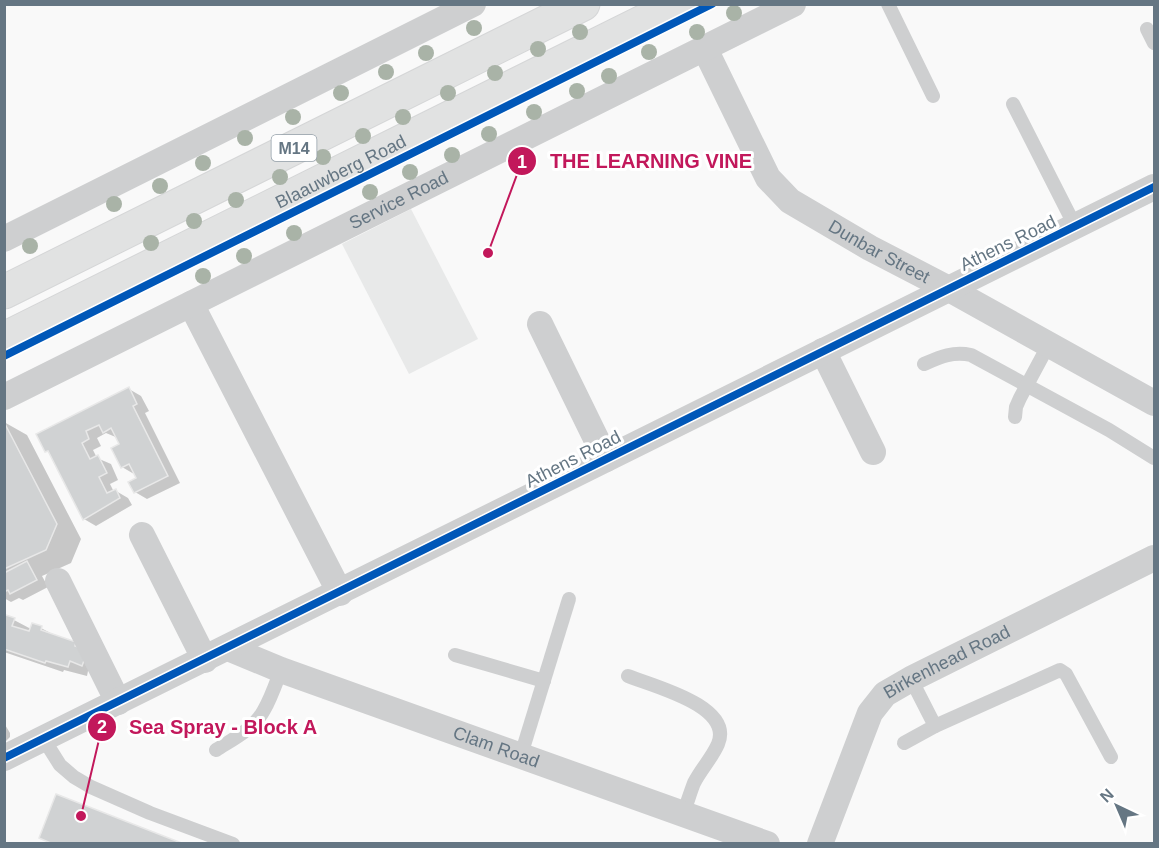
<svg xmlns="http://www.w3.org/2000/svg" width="1159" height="848" font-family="Arial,sans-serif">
	<rect width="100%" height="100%" fill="#f9f9f9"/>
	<path fill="#e8e9e9" d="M411 209 478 339 409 374 342 244Z"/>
	<g fill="#0003">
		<path d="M129 389 141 396 149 411 145 413 180 483 147 499 135 492 138 479 134 474 122 467 121 445 118 438 106 433 97 438 101 446 93 450 97 458 111 464 118 480 110 484 114 492 116 491 128 498 132 505 96 526 84 519 51 454 46 451Z"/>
		<path d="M4 422 27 435 81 539 71 563 42 576 48 587 23 600 19 598 11 602 4 598Z"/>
		<path d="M4 617 14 620 31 629 41 628 58 637 75 643 101 675 88 671 87 676 64 670 63 672 4 652Z"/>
		<path d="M4 723 10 733V737L4 743Z"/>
	</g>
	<g fill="#d0d2d3" stroke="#e8e8e8" stroke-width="1.5">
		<path d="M129 387 137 404 133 406 168 476 134 493 128 482 136 478 129 464 121 468 111 448 119 444 111 428 103 433 99 425 86 431 89 439 82 443 90 459 98 455 107 473 99 477 107 493 116 489 120 498 83 520 48 451 45 452 36 434Z"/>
		<path d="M4 422 57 524 46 550 4 569Z"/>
		<path d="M27 561 37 580 10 594 8 590 4 592V573Z"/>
		<path d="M6 615 15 618 12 626 29 631 32 623 42 626 41 630 76 642 75 646 88 650 82 666 70 661 68 667 46 661 45 663 4 649V616Z"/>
		<path d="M56 794 184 844H53L39 838Z"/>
	</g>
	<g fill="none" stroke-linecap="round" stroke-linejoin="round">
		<g stroke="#d5d6d7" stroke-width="35">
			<g id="primary">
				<path d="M4 292 583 4"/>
				<path id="s5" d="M4 339 679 4"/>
			</g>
		</g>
		<g stroke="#cecfd0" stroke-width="14">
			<path d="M888 4 933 96"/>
			<path d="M1147 29 1154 43"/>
			<path d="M1013 104 1075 226"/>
			<path d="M924 364C940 357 953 351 971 355L1109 430 1154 458"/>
			<path d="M1015 417 1016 407 1020 398 1049 344"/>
			<path d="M455 655 544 681"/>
			<path d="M628 676C653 686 734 706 718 744 712 758 701 769 694 783 690 793 687 804 683 814"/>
			<path d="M935 726 1060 670 1066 674 1111 757"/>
			<path d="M43 738 60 765 74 777 91 787 150 813 233 844"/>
			<path d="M904 743 935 726 911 679"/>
			<path d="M216 750C233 739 254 729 264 710 271 698 276 683 281 670"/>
			<path d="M521 755 569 599"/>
		</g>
		<g stroke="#cecfd0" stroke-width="26">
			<path id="s1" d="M705 49 768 178 790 201 870 248 949 289 1154 403"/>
			<path d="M4 239 473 4"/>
			<path d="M191 304 340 593"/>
			<path d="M540 324 606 459"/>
			<path d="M823 351 873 452"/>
			<path id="s2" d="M4 397 793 4"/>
			<path d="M142 535 205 660"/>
			<path d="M58 581 118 702"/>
			<path id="s3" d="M228 648 281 670 767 844"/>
			<path d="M4 758 1154 187"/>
			<path id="s4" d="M820 844 870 713 885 694 911 679 1154 558"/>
		</g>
		<use href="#primary" stroke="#e1e2e2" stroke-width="33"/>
		<g stroke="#fff" stroke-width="11">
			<g id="cycleway">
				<path d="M4 356 712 4"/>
				<path d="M4 758 1154 187"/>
			</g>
		</g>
		<use href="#cycleway" stroke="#0057b8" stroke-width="8"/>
	</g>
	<g fill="#a9b3a7">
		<circle cx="734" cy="13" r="8"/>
		<circle cx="474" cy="28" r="8"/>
		<circle cx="580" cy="32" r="8"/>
		<circle cx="697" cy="32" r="8"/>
		<circle cx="538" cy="49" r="8"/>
		<circle cx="649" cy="52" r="8"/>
		<circle cx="426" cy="53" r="8"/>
		<circle cx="386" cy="72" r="8"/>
		<circle cx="495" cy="73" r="8"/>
		<circle cx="609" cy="76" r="8"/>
		<circle cx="577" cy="91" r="8"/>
		<circle cx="341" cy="93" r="8"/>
		<circle cx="448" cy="93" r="8"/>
		<circle cx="534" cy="112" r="8"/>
		<circle cx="293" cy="117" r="8"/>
		<circle cx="403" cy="117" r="8"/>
		<circle cx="489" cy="134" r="8"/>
		<circle cx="363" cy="136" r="8"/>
		<circle cx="245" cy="138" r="8"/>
		<circle cx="452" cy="155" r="8"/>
		<circle cx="323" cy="157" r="8"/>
		<circle cx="203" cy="163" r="8"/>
		<circle cx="410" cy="172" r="8"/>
		<circle cx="280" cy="177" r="8"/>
		<circle cx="160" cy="186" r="8"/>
		<circle cx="370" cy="192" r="8"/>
		<circle cx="236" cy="200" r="8"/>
		<circle cx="114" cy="204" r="8"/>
		<circle cx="194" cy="221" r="8"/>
		<circle cx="294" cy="233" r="8"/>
		<circle cx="151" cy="243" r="8"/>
		<circle cx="30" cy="246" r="8"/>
		<circle cx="244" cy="256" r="8"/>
		<circle cx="203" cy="276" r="8"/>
	</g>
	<g text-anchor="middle" stroke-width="6" stroke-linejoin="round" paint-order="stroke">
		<rect fill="#fff" stroke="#939fa8" stroke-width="1.5" x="271.5" y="135" width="45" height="26" rx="4.5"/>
		<g font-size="16" font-weight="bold" fill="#657683">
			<text x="294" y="154">M14</text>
		</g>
		<g font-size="18" fill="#657683" stroke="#fff">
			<text dy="6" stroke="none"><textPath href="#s5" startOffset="376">Blaauwberg Road</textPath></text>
			<text dy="6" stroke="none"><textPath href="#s2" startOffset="441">Service Road</textPath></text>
			<text transform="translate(1008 243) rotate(-26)" y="6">Athens Road</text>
			<text dy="6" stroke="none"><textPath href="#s1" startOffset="278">Dunbar Street</textPath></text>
			<text transform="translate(573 459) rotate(-27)" y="6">Athens Road</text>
			<text dy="6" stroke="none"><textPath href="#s4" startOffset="234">Birkenhead Road</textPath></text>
			<text dy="6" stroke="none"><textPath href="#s3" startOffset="286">Clam Road</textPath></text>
		</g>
	</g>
	<path fill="none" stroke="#c2185b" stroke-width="2" d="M488 253L522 161M81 816L102 727"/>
	<g fill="#c2185b" stroke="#fff" stroke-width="2">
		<circle cx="488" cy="253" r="6"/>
		<circle cx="81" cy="816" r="6"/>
		<circle cx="522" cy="161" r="15"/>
		<circle cx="102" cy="727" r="15"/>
	</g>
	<g font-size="18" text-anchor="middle" font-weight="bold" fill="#fff">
		<text x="522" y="168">1</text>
		<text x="102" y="733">2</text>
	</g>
	<g font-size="20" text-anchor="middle" font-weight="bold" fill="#c2185b" stroke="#fff" stroke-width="6" stroke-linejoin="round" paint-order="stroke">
		<text x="651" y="168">THE LEARNING VINE</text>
		<text x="223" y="734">Sea Spray - Block A</text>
	</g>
	<rect width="1159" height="848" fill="none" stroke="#657683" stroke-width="12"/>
	<g transform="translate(1117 806) rotate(316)" stroke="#ffffff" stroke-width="4.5" paint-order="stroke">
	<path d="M0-4.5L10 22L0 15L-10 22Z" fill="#657683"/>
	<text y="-9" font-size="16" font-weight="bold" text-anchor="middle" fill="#657683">N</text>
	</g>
</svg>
